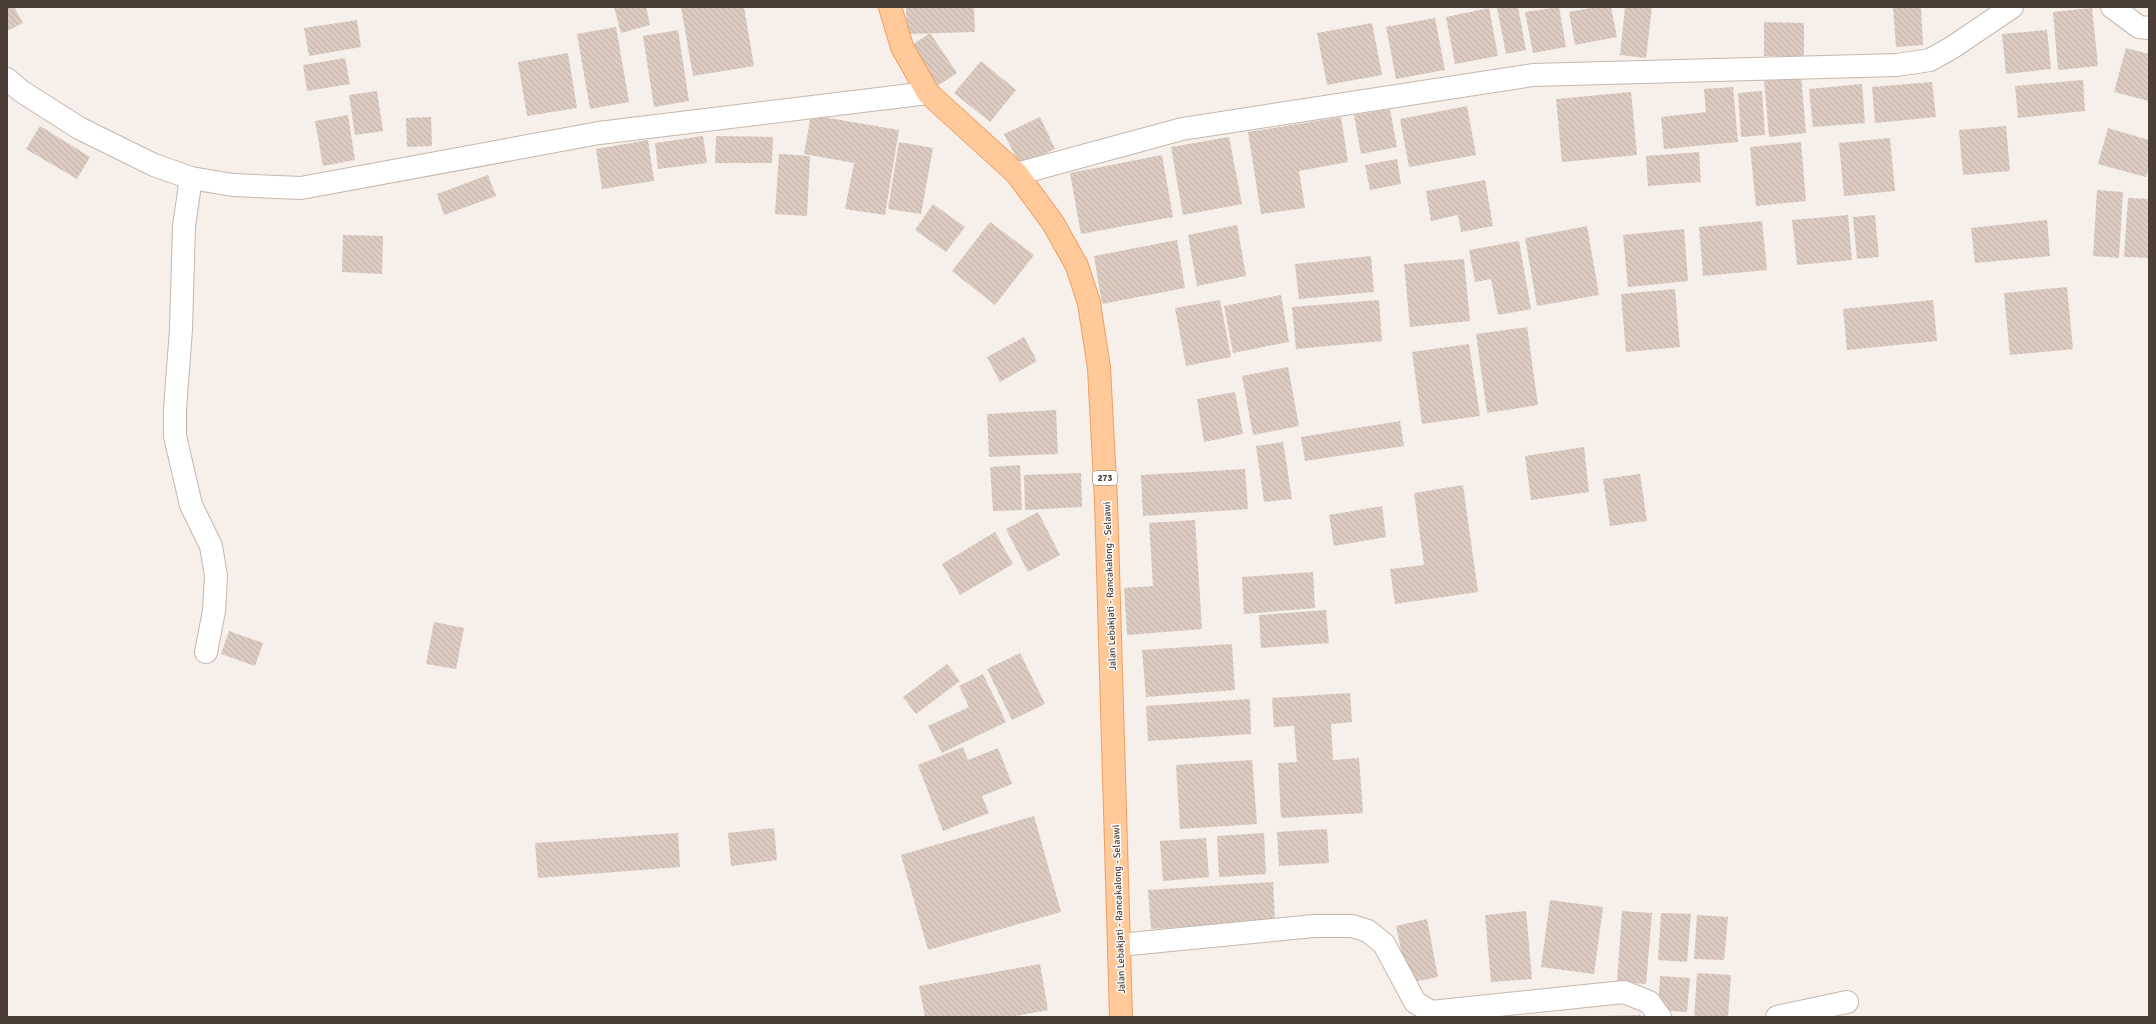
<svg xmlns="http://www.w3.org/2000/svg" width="2156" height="1024" font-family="Signika,sans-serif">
	<defs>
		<pattern id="building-back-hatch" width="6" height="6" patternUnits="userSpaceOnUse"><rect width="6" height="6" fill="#dccbc1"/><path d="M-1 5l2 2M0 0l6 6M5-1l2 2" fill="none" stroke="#beafa6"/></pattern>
	</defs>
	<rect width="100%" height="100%" fill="#f6efea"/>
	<g fill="url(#building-back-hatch)">
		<path d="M7 7H14L23 23 7 31Z"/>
		<path d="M614 7H646L650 25 621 33Z"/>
		<path d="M681 7H744L754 66 693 76Z"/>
		<path d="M906 7H974L975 32 907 34Z"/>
		<path d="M1505 7H1518L1526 50 1506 54 1497 8Z"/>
		<path d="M1559 7 1566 47 1533 53 1525 12Z"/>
		<path d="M1596 7H1611L1617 37 1575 45 1569 12Z"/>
		<path d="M1625 7H1652L1646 58 1620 55Z"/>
		<path d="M1893 7H1921L1923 45 1896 47Z"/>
		<path d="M1489 8 1498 56 1455 64 1446 17Z"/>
		<path d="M2092 8 2098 66 2058 70 2053 12Z"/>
		<path d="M1435 18 1445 70 1396 79 1386 27Z"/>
		<path d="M357 20 361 47 309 56 304 28Z"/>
		<path d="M1764 22 1804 23V56H1764Z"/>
		<path d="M1372 23 1382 75 1327 85 1317 33Z"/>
		<path d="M616 27 629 102 590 109 577 34Z"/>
		<path d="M678 30 689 101 654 107 643 36Z"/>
		<path d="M2047 30 2051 69 2006 74 2002 34Z"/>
		<path d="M930 33 957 73 934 88 908 48Z"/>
		<path d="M2126 48 2149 54V101L2114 92Z"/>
		<path d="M568 53 577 108 527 116 518 62Z"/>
		<path d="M345 58 350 84 307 91 303 65Z"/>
		<path d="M981 61 1016 90 990 122 954 93Z"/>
		<path d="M1801 76 1806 133 1769 137 1764 80Z"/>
		<path d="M2083 80 2085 111 2018 118 2015 86Z"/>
		<path d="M1932 82 1936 117 1875 123 1872 87Z"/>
		<path d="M1862 84 1865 123 1813 127 1809 89Z"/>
		<path d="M1733 87 1738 142 1664 149 1661 117 1706 112 1704 89Z"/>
		<path d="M377 91 383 131 355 135 349 95Z"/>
		<path d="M1762 91 1765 135 1741 137 1738 93Z"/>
		<path d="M1631 92 1637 155 1562 162 1556 99Z"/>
		<path d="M1467 106 1476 155 1409 167 1400 119Z"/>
		<path d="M1390 109 1397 147 1361 154 1354 115Z"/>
		<path d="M348 115 355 160 323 166 315 121Z"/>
		<path d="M811 115 899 130 885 215 845 209 854 163 804 154Z"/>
		<path d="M431 117 432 146 407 147 406 118Z"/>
		<path d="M1040 117 1055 149 1020 165 1004 134Z"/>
		<path d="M1341 117 1348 162 1299 171 1305 208 1261 214 1248 132Z"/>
		<path d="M40 126 90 157 77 179 26 149Z"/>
		<path d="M2006 126 2010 171 1963 175 1959 130Z"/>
		<path d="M2108 128 2149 140V167L2146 177 2098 164Z"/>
		<path d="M703 136 707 163 658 169 655 143Z"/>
		<path d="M716 136 773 137 772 163H715Z"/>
		<path d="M1229 137 1242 204 1183 215 1171 147Z"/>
		<path d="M1890 138 1895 191 1844 196 1839 143Z"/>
		<path d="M648 140 654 181 602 189 596 149Z"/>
		<path d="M899 142 933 148 921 214 888 209Z"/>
		<path d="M1801 142 1806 201 1756 206 1750 147Z"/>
		<path d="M1699 152 1701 182 1648 186 1646 156Z"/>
		<path d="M779 154 810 156 807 216 775 214Z"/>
		<path d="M1162 155 1173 217 1081 234 1070 173Z"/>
		<path d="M1397 159 1401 184 1370 190 1365 165Z"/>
		<path d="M488 175 496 196 444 215 437 194Z"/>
		<path d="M1485 180 1493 226 1461 232 1458 215 1431 221 1426 191Z"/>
		<path d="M2097 190 2123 192 2119 258 2093 256Z"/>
		<path d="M2128 198 2149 199V258L2124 257Z"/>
		<path d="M933 204 965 227 946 252 915 230Z"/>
		<path d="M1848 215 1852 260 1797 265 1792 220Z"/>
		<path d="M1875 215 1879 257 1857 259 1853 217Z"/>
		<path d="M2047 220 2050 256 1975 263 1971 228Z"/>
		<path d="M1762 221 1767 270 1703 276 1699 227Z"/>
		<path d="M990 222 1034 255 995 305 952 271Z"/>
		<path d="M1237 225 1246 276 1197 286 1188 235Z"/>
		<path d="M1587 226 1599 295 1537 306 1525 238Z"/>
		<path d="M1684 229 1688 281 1628 287 1623 235Z"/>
		<path d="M343 235 383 236 382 274 342 272Z"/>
		<path d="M1177 240 1185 288 1102 304 1094 256Z"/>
		<path d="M1519 241 1531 309 1498 315 1491 279 1475 282 1469 250Z"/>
		<path d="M1371 256 1374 292 1299 299 1295 264Z"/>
		<path d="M1464 259 1470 321 1410 327 1404 264Z"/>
		<path d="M2067 287 2073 349 2010 355 2004 293Z"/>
		<path d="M1675 289 1680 347 1626 352 1621 294Z"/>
		<path d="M1281 295 1289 342 1233 353 1224 306Z"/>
		<path d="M1220 300 1231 357 1186 366 1175 308Z"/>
		<path d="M1379 300 1382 341 1296 349 1292 307Z"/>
		<path d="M1933 300 1937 341 1847 350 1843 309Z"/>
		<path d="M1527 327 1538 405 1487 413 1476 334Z"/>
		<path d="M1024 337 1037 361 1000 382 987 357Z"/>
		<path d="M1469 344 1480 416 1422 424 1412 352Z"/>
		<path d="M1288 367 1299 426 1253 435 1242 376Z"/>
		<path d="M1235 392 1243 434 1204 442 1197 399Z"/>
		<path d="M1056 410 1058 454 989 457 987 414Z"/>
		<path d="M1400 421 1404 446 1305 461 1301 437Z"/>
		<path d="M1283 442 1292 499 1264 502 1256 446Z"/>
		<path d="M1584 447 1589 492 1531 500 1525 456Z"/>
		<path d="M1020 465 1022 510 993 511 990 467Z"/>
		<path d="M1245 469 1248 509 1143 516 1141 475Z"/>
		<path d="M1081 473 1082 507 1025 510 1024 475Z"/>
		<path d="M1640 474 1647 521 1610 526 1603 479Z"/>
		<path d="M1463 485 1478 592 1395 604 1390 569 1424 565 1414 493Z"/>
		<path d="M1382 506 1386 537 1334 546 1329 515Z"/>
		<path d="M1038 512 1060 555 1028 572 1006 529Z"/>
		<path d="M1195 520 1202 629 1127 635 1124 588 1153 586 1149 523Z"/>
		<path d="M995 532 1013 564 960 595 942 564Z"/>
		<path d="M1313 572 1315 608 1244 614 1242 577Z"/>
		<path d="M1326 610 1329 643 1261 648 1259 615Z"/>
		<path d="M434 622 464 628 456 669 426 664Z"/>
		<path d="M229 631 263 643 255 666 221 654Z"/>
		<path d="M1232 644 1235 690 1146 697 1142 650Z"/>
		<path d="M1020 653 1045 704 1012 720 987 669Z"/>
		<path d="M947 664 960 681 916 714 903 697Z"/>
		<path d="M983 674 1006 722 942 753 928 726 969 707 959 686Z"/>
		<path d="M1350 693 1352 722 1331 724 1333 760 1359 758 1363 813 1281 818 1278 763 1297 762 1294 726 1274 727 1272 698Z"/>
		<path d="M1250 699 1251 734 1148 741 1146 706Z"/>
		<path d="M963 747 968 760 998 748 1012 784 982 796 989 813 943 831 918 765Z"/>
		<path d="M1252 760 1257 824 1180 829 1176 765Z"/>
		<path d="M1034 816 1061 912 928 950 901 855Z"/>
		<path d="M774 828 777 860 731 866 728 833Z"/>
		<path d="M1327 829 1329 863 1279 866 1277 832Z"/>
		<path d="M678 833 680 867 538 878 535 843Z"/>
		<path d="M1264 833 1266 874 1219 877 1217 836Z"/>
		<path d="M1206 838 1209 877 1163 881 1160 841Z"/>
		<path d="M1273 882 1275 921 1151 929 1148 890Z"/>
		<path d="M1550 900 1603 907 1594 974 1541 967Z"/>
		<path d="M1526 911 1532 979 1491 982 1485 915Z"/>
		<path d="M1622 911 1652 913 1646 984 1617 982Z"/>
		<path d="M1661 913 1691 914 1687 962 1658 960Z"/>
		<path d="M1697 915 1728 917 1724 960 1694 959Z"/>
		<path d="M1427 919 1438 977 1408 983 1396 926Z"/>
		<path d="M1040 964 1048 1010 1010 1017H925L919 986Z"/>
		<path d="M1697 973 1731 975 1728 1017H1694Z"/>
		<path d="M1660 976 1690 978 1687 1012 1658 1010Z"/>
		<path d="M1641 1015V1017H1603V1016Z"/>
	</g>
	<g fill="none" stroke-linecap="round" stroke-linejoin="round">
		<g stroke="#c5b7ae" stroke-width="24">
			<g id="minor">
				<path d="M2112 7 2139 27 2149 28"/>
				<path d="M7 79 21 91 79 128 154 165 191 178 233 185 301 188 599 133 928 93"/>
				<path d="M1017 174 1182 129 1533 75 1897 65 1930 60 1953 47 2012 7"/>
				<path d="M191 178 184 226 181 329 175 409V436L191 505 211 546 216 576 214 611 206 652"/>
				<path d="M1119 945 1314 926H1352L1368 931 1384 944 1415 1002 1431 1012 1624 992 1649 1002 1660 1017"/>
				<path d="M1777 1017 1847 1002"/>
			</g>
		</g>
		<g stroke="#ed9f61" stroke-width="24">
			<path id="major" d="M890 7 902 47 928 93 1017 174 1053 223 1077 266 1089 303 1099 368 1106 501 1121 1017"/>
		</g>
		<use href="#minor" stroke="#fff" stroke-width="22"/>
		<use href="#major" stroke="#ffc99a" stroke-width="22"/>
	</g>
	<g text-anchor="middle" stroke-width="3" stroke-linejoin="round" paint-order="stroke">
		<rect fill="#fff" stroke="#817873" stroke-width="1" x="1093" y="471" width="24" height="14" rx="3"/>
		<g font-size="9" font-weight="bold" fill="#4b3e37">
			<text x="1105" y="481">273</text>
		</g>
		<g font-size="10" fill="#4b3e37" stroke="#fff">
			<text transform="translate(1109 586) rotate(-92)" y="4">Jalan Lebakjati - Rancakalong - Selaawi</text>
			<text transform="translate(1118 909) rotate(-92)" y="4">Jalan Lebakjati - Rancakalong - Selaawi</text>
		</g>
	</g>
	<rect width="2156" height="1024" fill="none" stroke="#4b3e37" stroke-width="16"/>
</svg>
